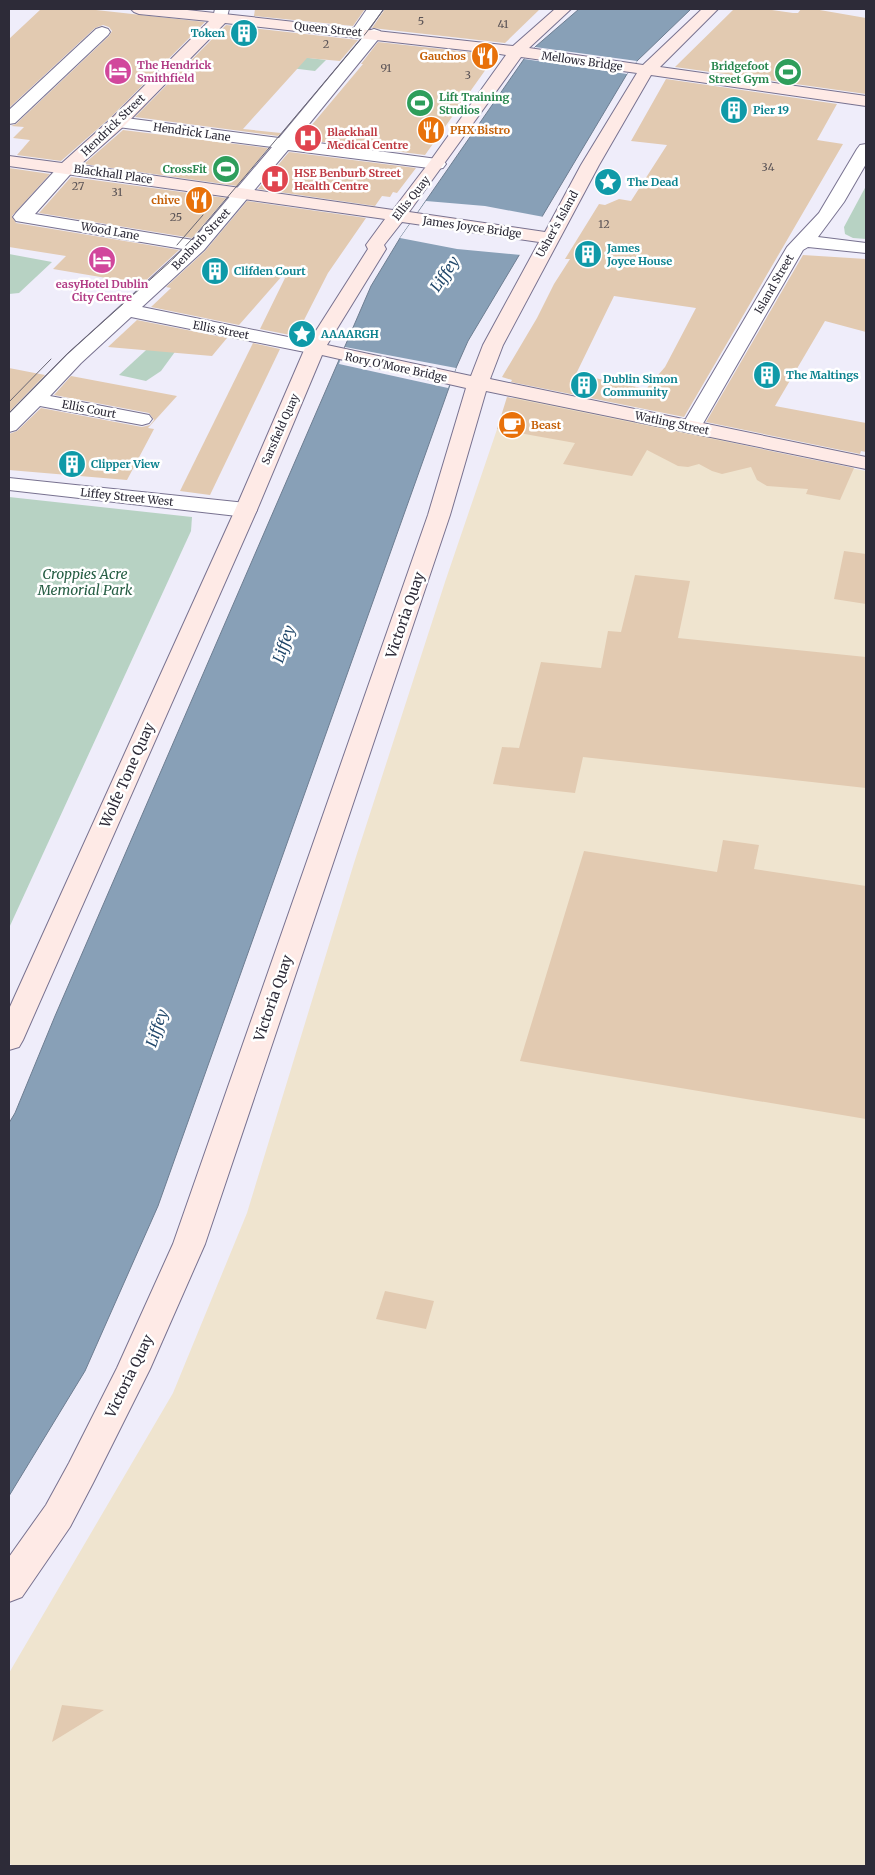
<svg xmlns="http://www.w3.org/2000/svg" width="875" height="1875" font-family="Merriweather,serif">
	<rect width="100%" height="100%" fill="#efedfa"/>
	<path fill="#efe4cf" d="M516 397 662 426 813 461 866 471V1866H13L9 1863V1673L173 1393 247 1213 354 863 445 582 507 400Z"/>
	<g fill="#b7d2c3">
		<path d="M301 57 326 60 315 71 265 65Z"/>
		<path d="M866 186V239L853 238 845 234 844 227Z"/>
		<path d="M9 254 52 262 19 293 9 294Z"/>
		<path d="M169 329 188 334 161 371 146 381 119 375Z"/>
		<path d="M9 497 192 517 191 531 9 928Z"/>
	</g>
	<path fill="#88a0b7" stroke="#6d7d91" d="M579 9H691L637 61 627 74 468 341 456 368 158 1206 85 1371 9 1496V1123L15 1113 55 1016 371 286 400 238 524 59 535 47Z"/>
	<g fill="#efedfa">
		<path d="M535 47 637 61 627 74 524 59Z"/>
		<path d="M426 201 485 206 544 217 521 255 457 249 400 238Z"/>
		<path d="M345 347 456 368 448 388 339 364Z"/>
	</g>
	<g fill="#e2cab1" fill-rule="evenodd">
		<path d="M41 9H87L205 22 111 117 61 161 17 155 30 140 13 138 24 127 11 126 16 124 109 36 112 31 109 27 103 25 95 28 9 108V39Z"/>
		<path d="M255 9H365L353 26 254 16Z"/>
		<path d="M385 9H540L505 43 372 28Z"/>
		<path d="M734 9H765L793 13H798L801 9H814L866 18V94L675 67Z"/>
		<path d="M226 25 358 40 340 61 307 58 243 129 281 133 278 136 135 117Z"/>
		<path d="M378 42 496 55 425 155 300 139 363 64H361Z"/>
		<path d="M666 79 837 104 817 140 843 144 684 417 511 382 512 380 502 377 537 318 554 284 570 259H565L599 204 605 205 619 199 631 201 667 145 631 141ZM614 296 696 308 665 367 646 389 576 374Z"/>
		<path d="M123 130 268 148 237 186 84 164Z"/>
		<path d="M289 152 416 168 397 193 393 192 390 197 382 196 375 206 258 189Z"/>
		<path d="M9 168 50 174 12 216 16 223 179 250 142 284 53 269 66 256 9 247Z"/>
		<path d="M71 177 226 198 192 238 39 213Z"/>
		<path d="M247 201 366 218 328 273 302 324 290 335 260 329 285 278 282 276 239 325 151 307 171 288 166 287 205 251Z"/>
		<path d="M803 255 866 259V332L825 321 775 406 866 423V452L861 451 860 454 706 422Z"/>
		<path d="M137 320 227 338 212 356 108 347Z"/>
		<path d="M253 343 280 349 210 495 180 491Z"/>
		<path d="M9 368 45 375 9 412Z"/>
		<path d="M71 376 177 396 148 428 154 429 127 480 9 470V434L17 431 41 408 142 427 150 425 154 420 149 413 54 395Z"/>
		<path d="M507 397 854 468 840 500 806 494 808 489 767 486 757 480 751 467 722 474 712 471 699 464 688 467 678 466 647 450 632 476 563 464 575 443 497 429Z"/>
		<path d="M844 551 866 554V604L834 599Z"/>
		<path d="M635 575 690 581 678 638 866 657V788L583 757 575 793 493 784 502 747 519 748 541 662 601 668 608 631 621 632Z"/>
		<path d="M723 840 759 845 754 869 866 886V1119L520 1061 584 851 717 872Z"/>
		<path d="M385 1291 434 1301 426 1329 376 1319Z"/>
		<path d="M62 1705 104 1710 52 1742Z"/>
	</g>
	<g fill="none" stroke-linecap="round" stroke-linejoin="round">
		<g stroke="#787290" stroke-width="2">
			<g id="street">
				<path d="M215 9H229L226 21H216L213 18Z"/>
				<path d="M367 9H383L365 35H353L351 32Z"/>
				<path d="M102 27 108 29 110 32 108 35 15 123 9 124V110L96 29Z"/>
				<path d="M374 29 380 31 382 34 380 37 296 140 437 159 443 160 446 164 443 168 437 169 288 150 204 250 142 307 322 344 325 348 322 352 315 354 131 317 81 363 50 396 149 415 152 419 149 423 142 425 40 406 16 430 9 432V414L67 355 183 249 22 222 16 221 13 217 16 213 61 164 67 163 73 164 76 168 35 214 193 240 272 147 118 127 112 126 110 122 112 118 118 117 279 138 368 31Z"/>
				<path d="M866 144V164L844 202 818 237 866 243V253L808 247 803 250 701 427 698 431 691 433 684 431 681 427 787 247 819 213 857 149 860 145Z"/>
				<path d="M9 478 246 503 254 505 257 510 254 515 246 517 9 490Z"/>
			</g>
		</g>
		<g stroke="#787290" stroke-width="2">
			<path id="secondary" d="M131 9H178L513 46 555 9H571L529 48 643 65 702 9H718L660 67 866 96V106L651 75 599 165 503 345 490 379 866 457V469L486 391 450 515 205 1244 150 1369 93 1483 70 1527 22 1597 9 1602V1557L46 1505 69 1463 117 1368 173 1244 428 515 466 388 322 355 257 510 23 1040 19 1047 9 1050V1009L235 510 305 348 368 249 366 245 385 219 9 166V156L62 163 112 118 209 21 139 14 134 12ZM225 23 500 54 506 55 431 160 393 210 80 165 124 126ZM521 57 637 73 581 165 545 232 409 212ZM402 222 539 242 483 345 471 376 327 345 386 249 384 245Z"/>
		</g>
		<use href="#street" fill="#fff" fill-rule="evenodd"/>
		<use href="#secondary" fill="#feeae6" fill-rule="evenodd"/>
		<g stroke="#686673" stroke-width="1">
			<path d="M177 245 203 215"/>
			<path d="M9 402 51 359"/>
			<path d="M9 413 68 353 171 261 193 238 366 33 384 9"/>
		</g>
	</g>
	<defs>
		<g id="building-disc" transform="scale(1.4375)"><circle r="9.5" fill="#0f9aa8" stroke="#fff"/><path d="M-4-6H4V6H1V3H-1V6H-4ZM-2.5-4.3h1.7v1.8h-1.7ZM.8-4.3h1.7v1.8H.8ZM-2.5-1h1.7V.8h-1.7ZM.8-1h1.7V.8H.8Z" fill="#fff"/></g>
		<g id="restaurant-disc" transform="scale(1.4375)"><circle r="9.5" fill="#e8710a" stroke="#fff"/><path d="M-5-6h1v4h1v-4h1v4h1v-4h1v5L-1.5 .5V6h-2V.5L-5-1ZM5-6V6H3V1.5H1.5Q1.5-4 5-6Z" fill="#fff"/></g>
		<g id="hotel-disc" transform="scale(1.4375)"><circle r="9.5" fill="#d1479c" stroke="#fff"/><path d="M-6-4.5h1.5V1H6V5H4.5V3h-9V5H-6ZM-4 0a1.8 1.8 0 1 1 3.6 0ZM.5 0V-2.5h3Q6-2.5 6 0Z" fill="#fff"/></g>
		<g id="stadium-disc" transform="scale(1.4375)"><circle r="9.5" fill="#2e9e5b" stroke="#fff"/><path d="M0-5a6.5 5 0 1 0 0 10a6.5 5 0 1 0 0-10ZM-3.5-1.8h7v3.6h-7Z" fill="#fff"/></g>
		<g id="hospital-disc" transform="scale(1.4375)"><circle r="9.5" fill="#e0444e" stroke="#fff"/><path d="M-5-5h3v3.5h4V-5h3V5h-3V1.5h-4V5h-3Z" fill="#fff"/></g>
		<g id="sight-disc" transform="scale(1.4375)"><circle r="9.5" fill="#0f9aa8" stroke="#fff"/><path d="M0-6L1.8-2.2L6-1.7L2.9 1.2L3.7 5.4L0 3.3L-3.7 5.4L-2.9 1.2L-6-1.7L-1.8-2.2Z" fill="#fff"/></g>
		<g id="cafe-disc" transform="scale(1.4375)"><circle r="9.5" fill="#e8710a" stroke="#fff"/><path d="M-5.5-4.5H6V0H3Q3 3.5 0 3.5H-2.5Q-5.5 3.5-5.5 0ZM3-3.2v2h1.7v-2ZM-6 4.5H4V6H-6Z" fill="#fff"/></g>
	</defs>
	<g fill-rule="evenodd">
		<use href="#building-disc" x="244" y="33"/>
		<use href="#restaurant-disc" x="485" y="56"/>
		<use href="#hotel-disc" x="118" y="71"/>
		<use href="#stadium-disc" x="788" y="72"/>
		<use href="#stadium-disc" x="420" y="103"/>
		<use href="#building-disc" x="734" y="110"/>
		<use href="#restaurant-disc" x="431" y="130"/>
		<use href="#hospital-disc" x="308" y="138"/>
		<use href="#stadium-disc" x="226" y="169"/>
		<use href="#hospital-disc" x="275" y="179"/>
		<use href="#sight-disc" x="608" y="182"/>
		<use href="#restaurant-disc" x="199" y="200"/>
		<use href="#building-disc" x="588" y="254"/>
		<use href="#hotel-disc" x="102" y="260"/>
		<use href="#building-disc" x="215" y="271"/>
		<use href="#sight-disc" x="302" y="334"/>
		<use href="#building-disc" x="767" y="375"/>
		<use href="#building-disc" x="584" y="385"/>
		<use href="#cafe-disc" x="512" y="425"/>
		<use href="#building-disc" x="72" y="464"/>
	</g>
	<g text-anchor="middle" stroke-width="5" stroke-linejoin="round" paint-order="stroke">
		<g font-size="11" fill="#5a5356">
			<text x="421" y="25">5</text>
			<text x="503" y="28">41</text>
			<text x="326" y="48">2</text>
			<text x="386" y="72">91</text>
			<text x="468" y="79">3</text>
			<text x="768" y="171">34</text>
			<text x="78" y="190">27</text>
			<text x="117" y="196">31</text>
			<text x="176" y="221">25</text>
			<text x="604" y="228">12</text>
		</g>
		<g font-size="11" fill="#2d2b38" stroke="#fff">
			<text transform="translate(328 29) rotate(6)" y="4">Queen Street</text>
			<text transform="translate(582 61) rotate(8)" y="4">Mellows Bridge</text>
			<text transform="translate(113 125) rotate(-44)" y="4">Hendrick Street</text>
			<text transform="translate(192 132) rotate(8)" y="4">Hendrick Lane</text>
			<text transform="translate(113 174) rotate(8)" y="4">Blackhall Place</text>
			<text transform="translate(411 198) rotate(-52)" y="4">Ellis Quay</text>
			<text transform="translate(557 224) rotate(-61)" y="4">Usher's Island</text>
			<text transform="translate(472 227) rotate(8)" y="4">James Joyce Bridge</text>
			<text transform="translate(110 231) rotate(10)" y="4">Wood Lane</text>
			<text transform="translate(201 239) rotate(-47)" y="4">Benburb Street</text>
			<text transform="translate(774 284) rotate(-60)" y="4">Island Street</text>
			<text transform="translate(221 330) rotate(11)" y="4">Ellis Street</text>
			<text transform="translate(396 367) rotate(12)" y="4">Rory O'More Bridge</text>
			<text transform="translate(89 409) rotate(11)" y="4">Ellis Court</text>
			<text transform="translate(672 423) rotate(12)" y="4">Watling Street</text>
			<text transform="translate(280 429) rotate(-66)" y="4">Sarsfield Quay</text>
			<text transform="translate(127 497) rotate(6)" y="4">Liffey Street West</text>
		</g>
		<g font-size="11" font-weight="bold" fill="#0d838f" stroke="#fff" text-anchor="start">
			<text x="225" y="37" text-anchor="end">Token</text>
			<text x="753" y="114">Pier 19</text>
			<text x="627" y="186">The Dead</text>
			<text x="607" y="252">James<tspan x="607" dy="13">Joyce House</tspan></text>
			<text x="234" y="275">Clifden Court</text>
			<text x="321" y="338">AAAARGH</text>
			<text x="786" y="379">The Maltings</text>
			<text x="603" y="383">Dublin Simon<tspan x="603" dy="13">Community</tspan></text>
			<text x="91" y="468">Clipper View</text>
		</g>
		<g font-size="11" font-weight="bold" fill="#c56008" stroke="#fff" text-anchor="end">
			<text x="466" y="60">Gauchos</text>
			<text x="450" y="134" text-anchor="start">PHX Bistro</text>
			<text x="180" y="204">chive</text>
			<text x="531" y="429" text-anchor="start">Beast</text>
		</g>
		<g font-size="11" font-weight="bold" fill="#b23c85" stroke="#fff" text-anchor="start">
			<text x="137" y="69">The Hendrick<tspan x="137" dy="13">Smithfield</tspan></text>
			<text x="102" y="288" text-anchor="middle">easyHotel Dublin<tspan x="102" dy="13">City Centre</tspan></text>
		</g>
		<g font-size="11" font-weight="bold" fill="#27864d" stroke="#fff" text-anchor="end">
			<text x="769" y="70">Bridgefoot<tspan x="769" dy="13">Street Gym</tspan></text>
			<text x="439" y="101" text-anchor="start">Lift Training<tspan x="439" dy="13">Studios</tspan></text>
			<text x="207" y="173">CrossFit</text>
		</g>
		<g font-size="11" font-weight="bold" fill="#be3a42" stroke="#fff" text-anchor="start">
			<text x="327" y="136">Blackhall<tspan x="327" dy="13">Medical Centre</tspan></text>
			<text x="294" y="177">HSE Benburb Street<tspan x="294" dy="13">Health Centre</tspan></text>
		</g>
		<g font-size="14" font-style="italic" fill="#265e44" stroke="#fff">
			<text x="85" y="579">Croppies Acre<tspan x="85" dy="16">Memorial Park</tspan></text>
		</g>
		<g font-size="14" fill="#2d2b38" stroke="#fff">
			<text transform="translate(405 615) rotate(-71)" y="5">Victoria Quay</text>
			<text transform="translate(127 775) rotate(-66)" y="5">Wolfe Tone Quay</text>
			<text transform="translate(273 998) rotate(-71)" y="5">Victoria Quay</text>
			<text transform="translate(129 1376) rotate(-64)" y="5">Victoria Quay</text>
		</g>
		<g font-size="15" font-style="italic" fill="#22486b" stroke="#fff">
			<text transform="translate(445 274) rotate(-56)" y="5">Liffey</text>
			<text transform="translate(284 644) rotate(-71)" y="5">Liffey</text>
			<text transform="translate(157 1028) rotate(-72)" y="5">Liffey</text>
		</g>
	</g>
	<rect width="875" height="1875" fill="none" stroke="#2d2b38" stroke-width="20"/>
</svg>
